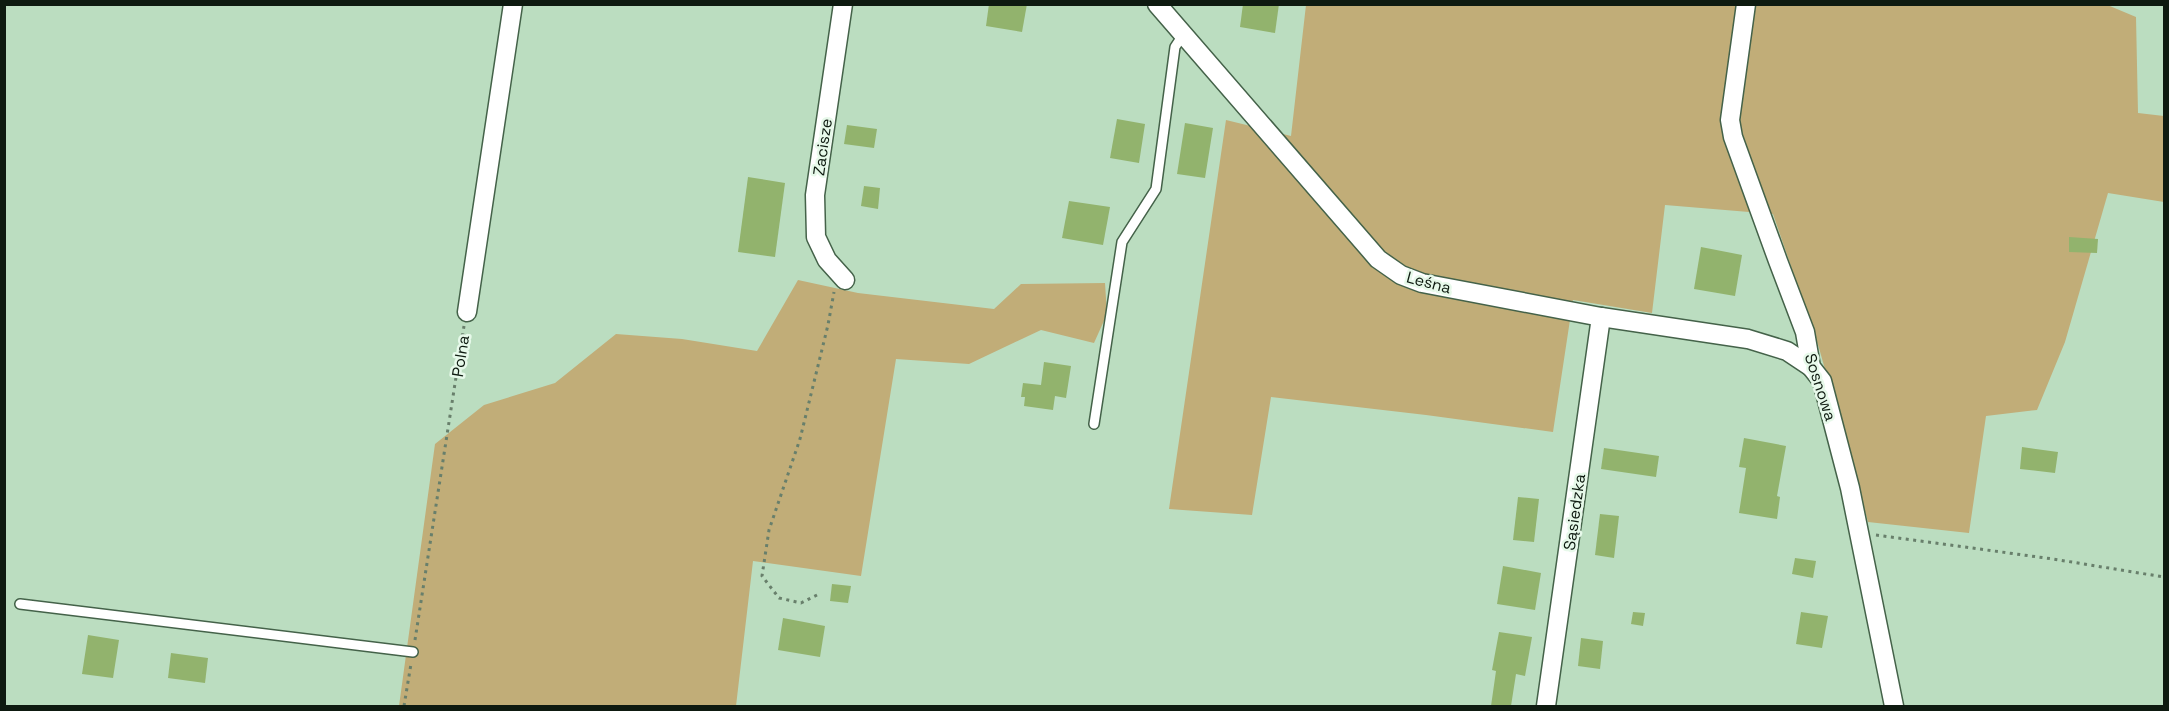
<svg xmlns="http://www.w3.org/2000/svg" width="2169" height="711" font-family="'Space Grotesk',sans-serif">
	<rect width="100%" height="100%" fill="#bbddc0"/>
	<g fill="#c1ad78">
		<path d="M2105 4 2136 17 2138 113 2164 116V202L2108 193 2065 342 2037 410 1986 416 1969 533 1868 522 1819 348 1773 214 1665 205 1652 313 1573 300 1553 432 1426 415 1271 397 1252 515 1169 509 1226 120 1291 136 1306 5Z"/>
		<path d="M798 280 858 293 994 309 1021 284 1105 283 1107 314 1094 343 1041 330 969 364 896 359 861 576 753 561 736 706H399L435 444 484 405 555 383 616 334 682 339 757 351Z"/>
	</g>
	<g fill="#92b36d">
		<path d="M989 4H1027L1022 32 986 26Z"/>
		<path d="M1243 4H1279L1275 33 1240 27Z"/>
		<path d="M1117 119 1145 124 1139 163 1110 158Z"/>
		<path d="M1185 123 1213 128 1205 178 1177 174Z"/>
		<path d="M847 125 877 129 874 148 844 144Z"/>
		<path d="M748 177 785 183 775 257 738 252Z"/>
		<path d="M864 186 880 188 878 209 861 206Z"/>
		<path d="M1069 201 1110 207 1103 245 1062 238Z"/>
		<path d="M2069 237 2098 239 2097 253 2069 252Z"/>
		<path d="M1701 247 1742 255 1735 296 1694 289Z"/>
		<path d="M1044 362 1071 366 1066 398 1055 396 1053 410 1024 406 1025 397H1021L1023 383 1041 385Z"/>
		<path d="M1744 438 1786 446 1777 496 1780 497 1777 519 1739 513 1746 468 1739 467Z"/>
		<path d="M2022 447 2058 452 2055 473 2020 469Z"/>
		<path d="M1604 448 1659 456 1656 477 1601 469Z"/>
		<path d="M1518 497 1539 499 1534 542 1513 540Z"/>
		<path d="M1600 514 1619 516 1614 558 1595 555Z"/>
		<path d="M1795 558 1816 561 1813 578 1792 574Z"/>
		<path d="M1503 566 1541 573 1535 610 1497 604Z"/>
		<path d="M832 584 851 586 848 603 830 601Z"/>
		<path d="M1633 612 1645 613 1643 626 1631 624Z"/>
		<path d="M1801 612 1828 616 1822 648 1796 644Z"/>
		<path d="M783 618 825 626 820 657 778 650Z"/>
		<path d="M1499 632 1532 637 1525 676 1516 674 1511 706H1491L1496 671 1492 670Z"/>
		<path d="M88 635 119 640 113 678 82 674Z"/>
		<path d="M1581 638 1603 641 1600 669 1578 666Z"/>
		<path d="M171 653 208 658 205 683 168 678Z"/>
	</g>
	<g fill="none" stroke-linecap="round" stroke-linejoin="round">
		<g stroke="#446249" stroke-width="12">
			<g id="lane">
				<path d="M1094 424 1122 242 1156 189 1175 47 1183 35"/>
				<path d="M20 604 413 652"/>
			</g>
		</g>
		<g stroke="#446249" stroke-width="21">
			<g id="street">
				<path d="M843 4 815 195 816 237 827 260 845 280"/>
				<path d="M1157 4 1378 259 1401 275 1422 283 1601 317 1748 339 1787 351 1811 367"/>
				<path d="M1746 4 1730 120 1733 137 1778 261 1805 332 1811 367 1822 381 1850 488 1894 706"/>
				<path d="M467 312 513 4"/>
				<path d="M1546 706 1601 317"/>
			</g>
		</g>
		<g stroke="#687f6b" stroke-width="3" stroke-dasharray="3 4.5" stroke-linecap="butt">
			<path d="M1876 535 2053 559 2164 577"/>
			<path d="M817 595 801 603 779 598 762 576 769 530 800 439 828 325 834 292"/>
			<path d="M415 640 464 326"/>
			<path d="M404 706 411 664"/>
		</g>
		<use href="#lane" stroke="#fff" stroke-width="9"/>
		<use href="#street" stroke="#fff" stroke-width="18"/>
	</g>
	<g text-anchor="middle" stroke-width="5" stroke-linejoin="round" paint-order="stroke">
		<g font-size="16" fill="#0e1a10" stroke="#e7f9ea">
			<text transform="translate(822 147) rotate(-82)" y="6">Zacisze</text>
			<text transform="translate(1429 282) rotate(15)" y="6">Leśna</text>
			<text transform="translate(460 356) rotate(-81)" y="6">Polna</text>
			<text transform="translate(1821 387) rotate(72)" y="6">Sosnowa</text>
			<text transform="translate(1574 512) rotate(-82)" y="6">Sąsiedzka</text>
		</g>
	</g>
	<rect width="2169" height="711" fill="none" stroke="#0e1a10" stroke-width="12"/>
</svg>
